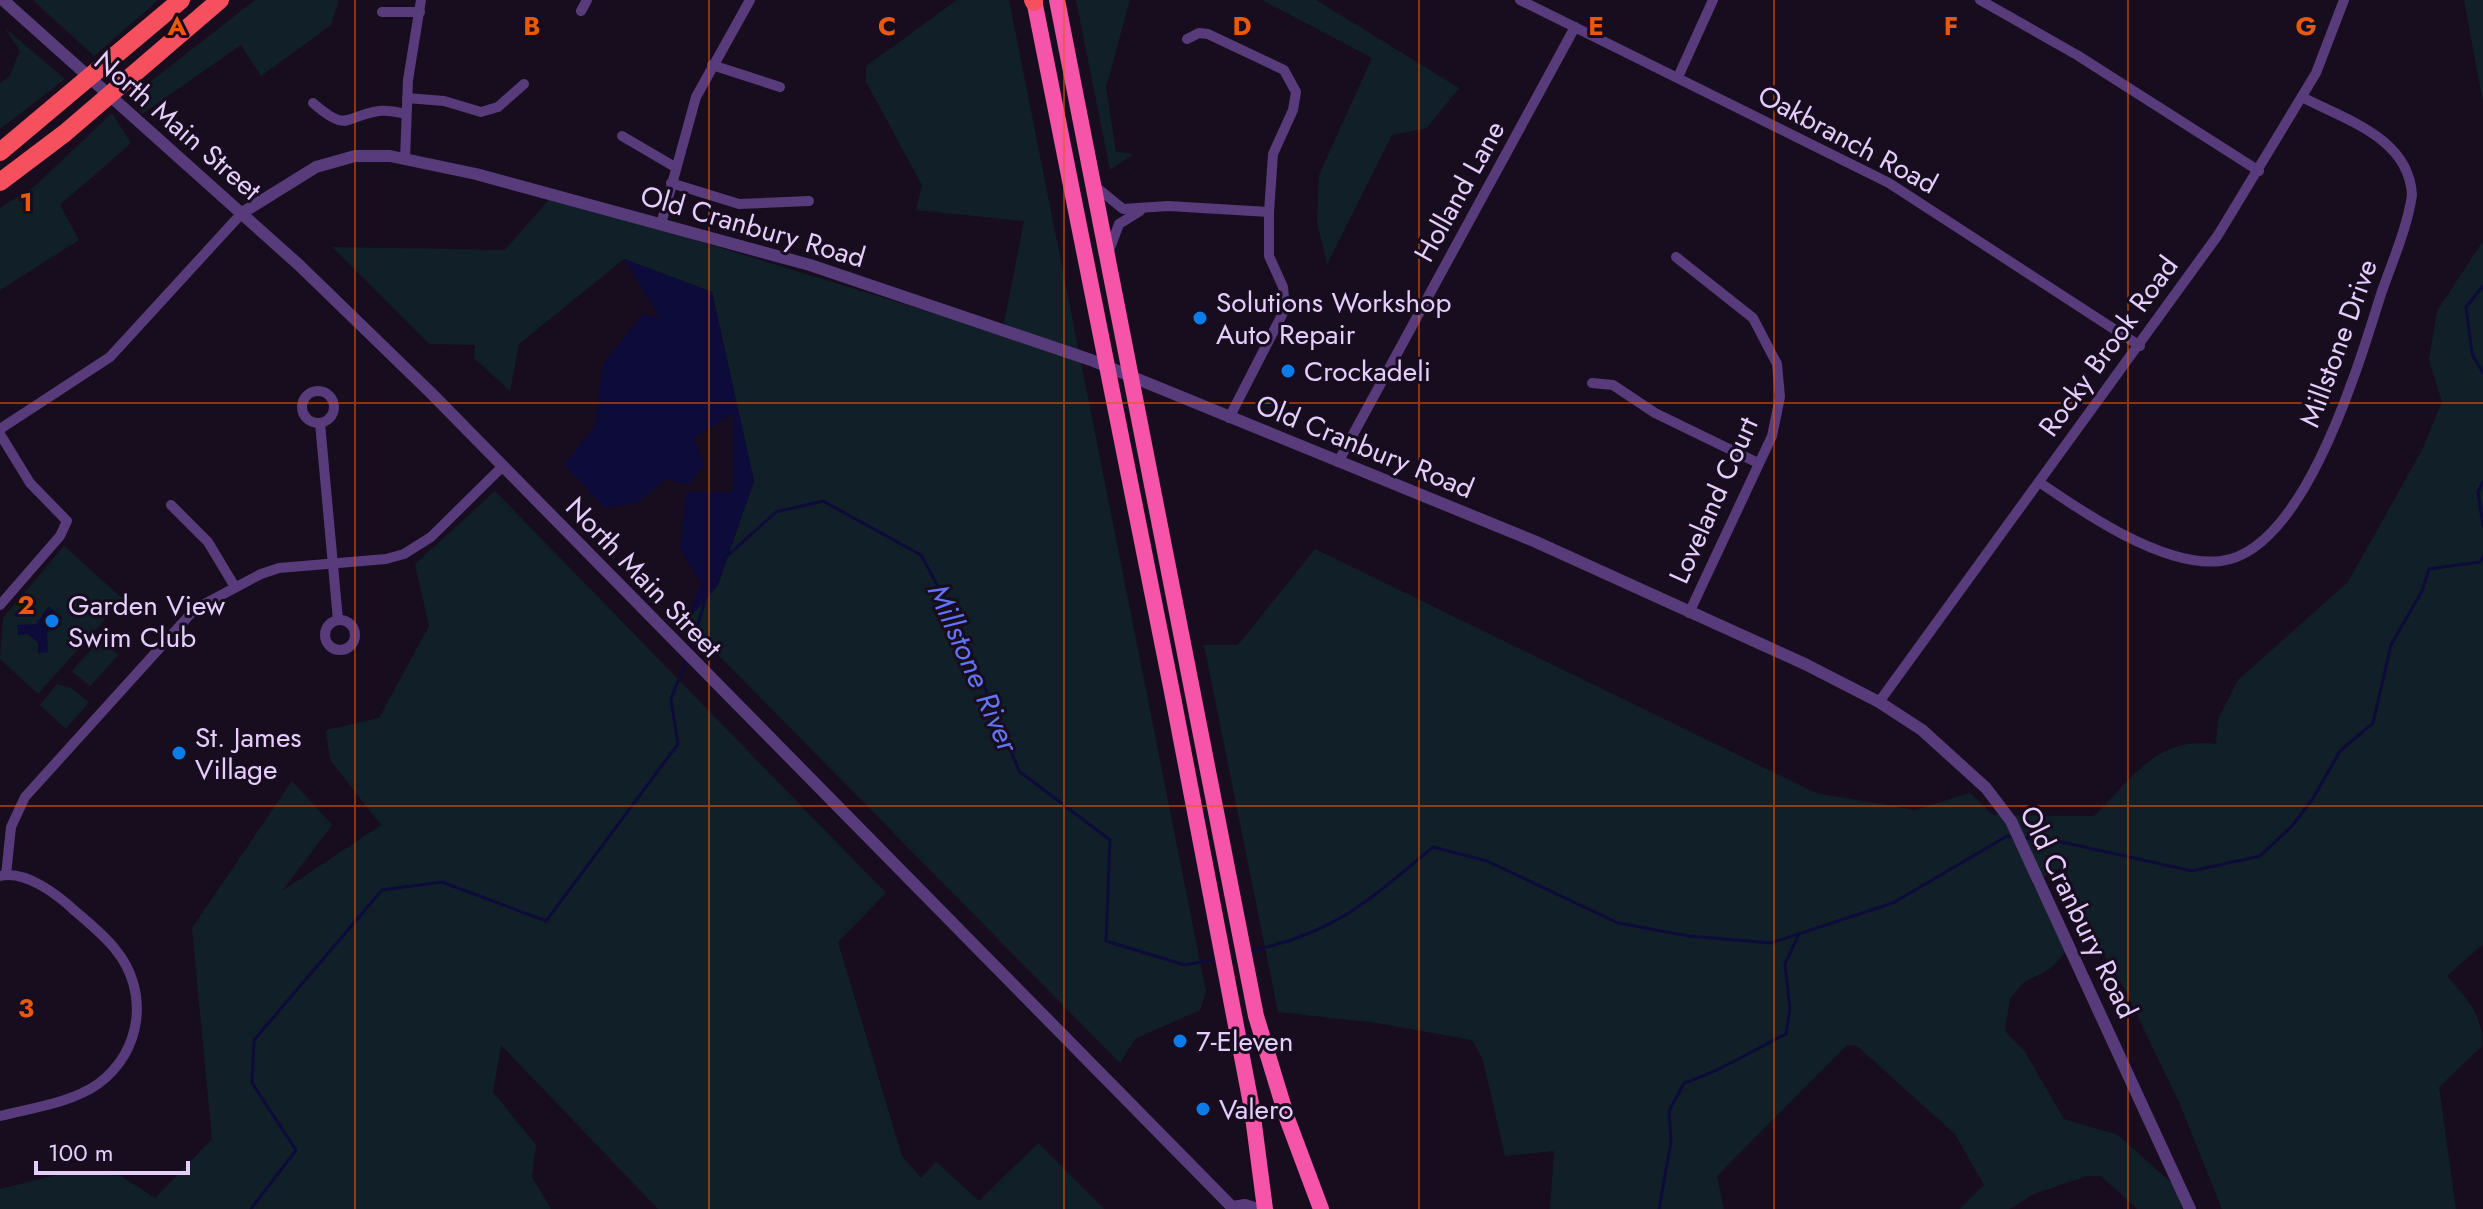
<svg xmlns="http://www.w3.org/2000/svg" width="2483" height="1209" font-family="Jost,sans-serif">
	<rect width="100%" height="100%" fill="#170d1e"/>
	<g fill="#112028">
		<path d="M33 0H158L94 56Z"/>
		<path d="M255 0H339L331 25 261 76 241 45 142 114 132 96Z"/>
		<path d="M957 0H1009L1206 992 1200 1010 1135 1039 1120 1063 686 622 718 585 754 481 712 292 624 259 519 344 510 391 474 358 475 345 429 344 332 247 505 250 552 196 1002 334 1024 221 916 210 922 185 866 82V66Z"/>
		<path d="M1076 0H1130L1106 87 1116 152 1134 154 1110 170Z"/>
		<path d="M1262 0H1316L1459 88 1427 128 1392 135 1327 264 1317 222 1319 175 1372 58Z"/>
		<path d="M2464 0H2483V102Z"/>
		<path d="M5 28 65 79 0 129V83L9 77 20 51Z"/>
		<path d="M112 113 131 143 60 205 79 240 0 290V208L35 186Z"/>
		<path d="M2483 241V944L2447 976C2467 1000 2483 1013 2482 1046L2439 1087 2456 1209H2222L2179 1102 2126 992 2101 950 2064 866 2032 883 2070 948 2051 968 2023 983 2010 999 2005 1031 2025 1052 2064 1119 2118 1135 2175 1186 2182 1209H2137L2101 1176H2087L2034 1194 2009 1209H1960L1984 1185 1955 1134 1857 1046 1847 1045 1717 1176 1724 1209H1550L1554 1151 1505 1156 1483 1060 1472 1040 1377 1023 1278 1012 1204 645H1238L1315 549 1816 793 1915 810 1970 793 1993 815 2094 816C2133 778 2156 736 2216 744L2218 719 2238 680 2348 582 2422 450 2442 402 2429 360 2437 311Z"/>
		<path d="M495 491 886 893 838 942 902 1156 921 1178 936 1162 979 1201 1038 1143 1104 1209H658L501 1045 493 1092 536 1145 532 1177 551 1209H0V1189L65 1173 121 1176 155 1198 212 1139 192 928 292 781 332 825 282 891 381 825 330 760 326 730 379 718 429 626 415 564Z"/>
		<path d="M64 546 123 599 38 694 0 659 3 618Z"/>
		<path d="M100 639 118 655 90 686 72 671Z"/>
		<path d="M57 684 71 688 89 702 66 729 40 705Z"/>
	</g>
	<g fill="#0d0b39">
		<path d="M624 259 712 292 754 481 718 585 686 622 701 583 680 549 686 492H733V414L693 438 705 465 688 485 666 479 637 503 605 508 564 465 595 426 603 364 643 314 660 318Z"/>
		<path d="M49 606 63 618 47 633 48 652 38 653V643L28 634 18 635 17 625 36 624Z"/>
	</g>
	<g fill="none" stroke-linecap="round" stroke-linejoin="round">
		<g stroke="#0d0b39" stroke-width="3">
			<path d="M2483 286 2466 307 2472 354 2483 373"/>
			<path d="M2483 482 2478 492 2483 526"/>
			<path d="M724 559 776 512 823 501 921 555 961 629 1019 771 1110 840 1106 941 1185 965 1216 959"/>
			<path d="M690 651 706 597"/>
			<path d="M2025 838 2057 841 2192 871 2260 856 2292 826 2312 800 2340 751 2373 723 2391 645 2422 591 2429 569 2480 562 2483 556"/>
			<path d="M1250 951C1336 933 1368 901 1433 847L1487 861 1618 923 1689 936 1771 943 1893 903 2007 836 2014 837"/>
			<path d="M251 1209 296 1150 252 1083 254 1040 382 890 442 882 546 921 678 744 671 699 687 658"/>
			<path d="M1659 1209 1671 1142 1669 1111 1684 1083C1721 1071 1751 1051 1786 1034L1790 1009 1785 964 1799 934"/>
		</g>
		<g stroke="#573b7b" stroke-width="10">
			<path d="M1520 0 1889 183 2140 346"/>
			<path d="M1980 0 2077 55 2259 171"/>
			<path d="M581 11 587 0"/>
			<path d="M382 12H420"/>
			<path d="M1187 39 1199 33 1208 34 1284 70 1296 92 1293 110 1273 154 1269 212V256L1283 287 1285 309 1229 418"/>
			<path d="M712 65 780 87"/>
			<path d="M1678 77 1713 0"/>
			<path d="M407 98 444 101 481 112 498 107 524 84"/>
			<path d="M313 103C349 134 344 116 379 111 388 110 397 112 406 114"/>
			<path d="M622 136 675 167"/>
			<path d="M405 159 408 80 421 0"/>
			<path d="M671 183 739 204 809 201"/>
			<path d="M1095 186 1123 209 1168 206 1269 212"/>
			<path d="M661 224 696 97 750 0"/>
			<path d="M1110 248 1119 224 1140 211"/>
			<path d="M1676 257 1753 318 1777 364 1780 397 1772 436 1689 613"/>
			<path d="M1592 383 1613 385 1655 413 1758 463"/>
			<circle cx="318" cy="407" r="16"/>
			<path d="M320 423 338 620"/>
			<path d="M0 429 110 357 242 213"/>
			<path d="M0 434 30 483 67 521 60 536 0 605"/>
			<path d="M1338 462 1575 27"/>
			<path d="M2039 482C2084 513 2164 568 2221 561 2305 551 2359 363 2381 294 2392 262 2407 229 2412 195 2409 138 2346 120 2302 97"/>
			<path d="M171 505 208 542 235 587"/>
			<circle cx="340" cy="635" r="15"/>
			<path d="M1879 702 2218 235 2316 73 2344 0"/>
			<path d="M6 875 11 827 25 797 195 609 261 574 279 568 386 559 404 554 431 537 502 467"/>
			<path d="M0 876C26 870 58 895 75 911 89 923 104 935 115 949 150 991 142 1052 98 1084 71 1103 31 1108 0 1116"/>
		</g>
		<g stroke="#573b7b" stroke-width="12">
			<path d="M3 0 299 265 430 392 1234 1209"/>
			<path d="M242 213 316 167 355 156H390L476 174 810 265 1091 360 1534 541 1805 664 1879 702 1922 730 1986 788 2011 821 2190 1209"/>
			<path d="M1233 1207 1245 1205 1258 1209"/>
		</g>
		<g stroke="#f654a8" stroke-width="16">
			<path d="M1034 0 1172 692 1252 1109 1265 1209"/>
			<path d="M1057 0 1256 1016 1288 1121 1321 1209"/>
		</g>
		<g stroke="#f64f5d" stroke-width="18">
			<path d="M1033 0 1034 2"/>
			<path d="M0 152 181 0"/>
			<path d="M0 182 65 133 220 0"/>
		</g>
	</g>
	<path fill="none" stroke="#e8590c" stroke-width="2" stroke-opacity="0.55" d="M355 0V1209M709 0V1209M1064 0V1209M1419 0V1209M1774 0V1209M2128 0V1209M0 403H2483M0 806H2483"/>
	<g fill="#0c7cea" stroke="#170d1e" stroke-width="3">
		<circle cx="1200" cy="318" r="8"/>
		<circle cx="1288" cy="371" r="8"/>
		<circle cx="52" cy="621" r="8"/>
		<circle cx="179" cy="753" r="8"/>
		<circle cx="1180" cy="1041" r="8"/>
		<circle cx="1203" cy="1109" r="8"/>
	</g>
	<g text-anchor="middle" stroke-width="6" stroke-linejoin="round" paint-order="stroke">
		<g font-size="28" fill="#e5cdfc" stroke="#170d1e">
			<text transform="translate(178 125) rotate(41)" y="10">North Main Street</text>
			<text transform="translate(1848 139) rotate(28)" y="10">Oakbranch Road</text>
			<text transform="translate(1459 191) rotate(-61)" y="10">Holland Lane</text>
			<text transform="translate(753 226) rotate(16)" y="10">Old Cranbury Road</text>
			<text transform="translate(2338 343) rotate(-70)" y="10">Millstone Drive</text>
			<text transform="translate(2108 346) rotate(-54)" y="10">Rocky Brook Road</text>
			<text transform="translate(1365 446) rotate(22)" y="10">Old Cranbury Road</text>
			<text transform="translate(1713 500) rotate(-66)" y="10">Loveland Court</text>
			<text transform="translate(644 577) rotate(46)" y="10">North Main Street</text>
			<text transform="translate(2079 912) rotate(64)" y="10">Old Cranbury Road</text>
		</g>
		<g font-size="28" fill="#e5cdfc" stroke="#170d1e" text-anchor="start">
			<text x="1216" y="312">Solutions Workshop<tspan x="1216" dy="32">Auto Repair</tspan></text>
			<text x="1304" y="381">Crockadeli</text>
			<text x="68" y="615">Garden View<tspan x="68" dy="32">Swim Club</tspan></text>
			<text x="195" y="747">St. James<tspan x="195" dy="32">Village</tspan></text>
			<text x="1196" y="1051">7-Eleven</text>
			<text x="1219" y="1119">Valero</text>
		</g>
		<g font-size="30" font-style="italic" fill="#6176f7" stroke="#170d1e">
			<text transform="translate(973 668) rotate(66)" y="10">Millstone River</text>
		</g>
	</g>
	<g font-size="26" text-anchor="middle" font-weight="bold" fill="#e8590c" stroke="#170d1e" stroke-width="6" stroke-linejoin="round" paint-order="stroke">
		<text x="177" y="35">A</text>
		<text x="532" y="35">B</text>
		<text x="887" y="35">C</text>
		<text x="1242" y="35">D</text>
		<text x="1596" y="35">E</text>
		<text x="1951" y="35">F</text>
		<text x="2306" y="35">G</text>
		<text x="26" y="211">1</text>
		<text x="26" y="614">2</text>
		<text x="26" y="1017">3</text>
	</g>
	<path d="M36 1161v12h152v-12" fill="none" stroke="#e5cdfc" stroke-width="4"/>
	<text x="48" y="1161" font-size="24" fill="#e5cdfc" stroke="#170d1e" stroke-width="6" paint-order="stroke">100 m</text>
</svg>
